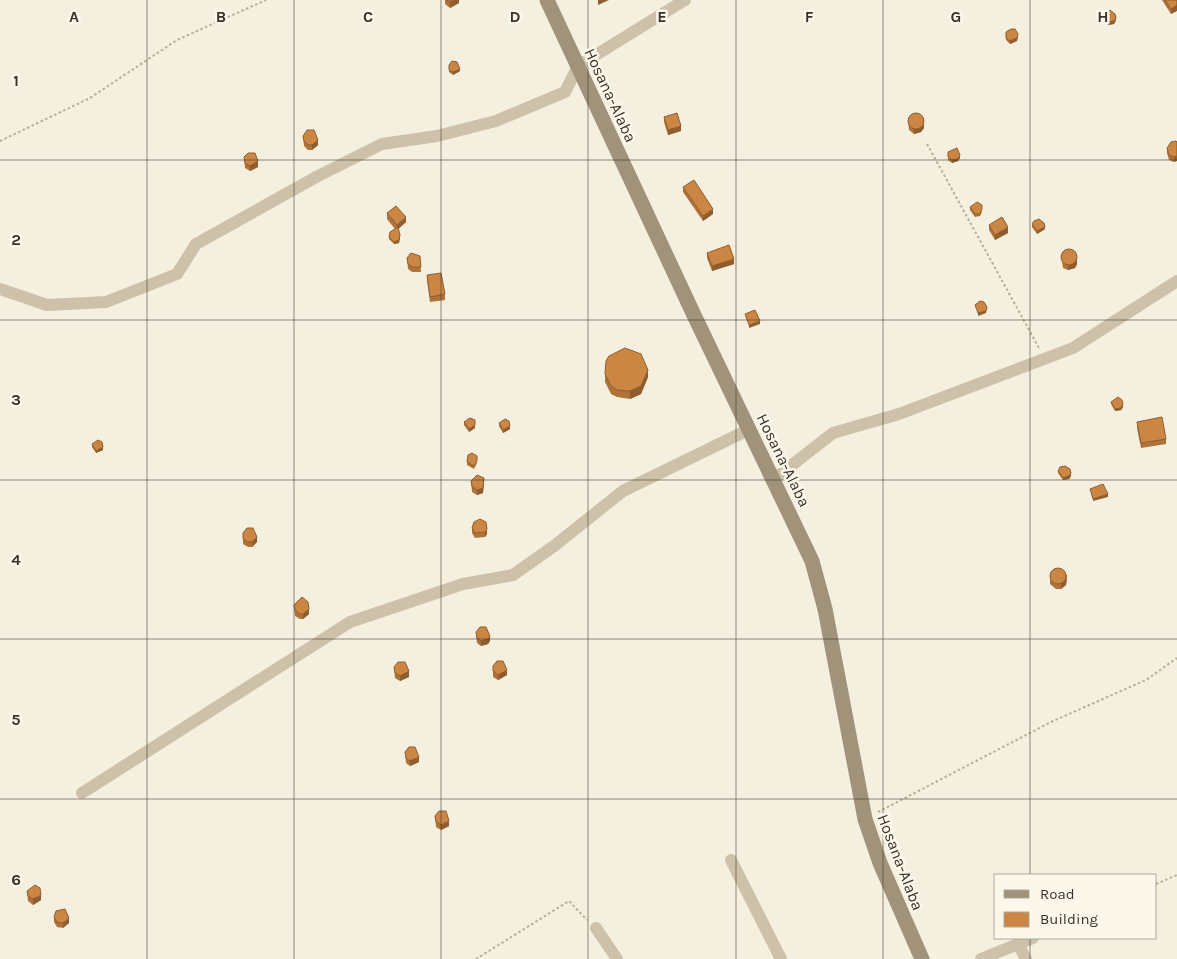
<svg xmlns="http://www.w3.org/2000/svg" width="1177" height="959" font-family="Karla,sans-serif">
	<rect width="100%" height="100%" fill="#f4efde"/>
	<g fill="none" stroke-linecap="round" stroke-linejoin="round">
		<g stroke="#b9ad93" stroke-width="2" stroke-dasharray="2.5 2.5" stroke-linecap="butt">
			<path d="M0 141 90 98 177 40 266 0"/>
			<path d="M927 144 1039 348"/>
			<path d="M878 812 1053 721 1146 680 1177 658"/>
			<path d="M1156 884 1177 875"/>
			<path d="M476 959 569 901 587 920"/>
		</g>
		<g stroke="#cdc2a9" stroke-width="12">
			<path d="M0 289 47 305 106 302 177 274 196 244 318 176 382 144 437 136 496 121 565 92 578 66 685 0"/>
			<path d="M774 479 833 433 899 414 1073 348 1177 281"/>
			<path d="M82 793 350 622 463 584 513 575 554 546 623 491 750 429"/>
			<path d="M731 860 781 959"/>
			<path d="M596 928 617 959"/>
			<path d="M1018 944 1026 959"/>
			<path d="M981 959 1033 938"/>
		</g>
		<path stroke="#a1927a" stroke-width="15" d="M547 0 693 313 812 561 825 609 865 819 880 863 922 959"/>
	</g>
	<g fill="#af733a">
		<path d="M445 0H459V3L450 8 445 4Z"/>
		<path d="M1162 0H1177L1171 14Z"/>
		<path d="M1103 16 1116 20 1114 24 1108 25 1103 18Z"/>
		<path d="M1006 32 1018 37 1017 41 1010 44 1006 40Z"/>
		<path d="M449 65 460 71 453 75 449 72Z"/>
		<path d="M664 117 681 131 668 135 664 122Z"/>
		<path d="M908 120 924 128 921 132 914 134 909 130Z"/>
		<path d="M303 136 318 145 312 150H308L304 146Z"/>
		<path d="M1176 141 1174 162 1169 160 1167 153V148Z"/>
		<path d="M948 152 960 158 958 161 952 163 948 160Z"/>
		<path d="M244 157 258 167 250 171 245 168Z"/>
		<path d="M683 187 713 214 703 221 683 192Z"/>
		<path d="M970 207 982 212 980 216 975 217 970 210Z"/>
		<path d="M387 213 406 222 398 229 400 238 399 243 394 244 389 239V237L395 229 387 219Z"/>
		<path d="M1032 224 1045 229 1037 234 1032 227Z"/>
		<path d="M989 225 1008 233 995 240 989 230Z"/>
		<path d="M707 253 734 264 712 271 707 258Z"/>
		<path d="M420 256 421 272H412L408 269 407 258Z"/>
		<path d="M1062 256 1077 264 1075 268 1068 270 1063 268 1062 261Z"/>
		<path d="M427 275 445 294V300L430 302 427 280Z"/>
		<path d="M605 374 648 377 641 394 630 399 617 397 611 394 605 382Z"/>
		<path d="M1111 402 1123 407 1121 410 1115 411 1111 404Z"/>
		<path d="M464 422 475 428 469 432 464 425Z"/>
		<path d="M1137 422 1166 439V444L1141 448 1137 428Z"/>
		<path d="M499 423 510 429 503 433 499 426Z"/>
		<path d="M92 444 103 450 96 453 92 447Z"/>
		<path d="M468 455 477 463 474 469 467 465Z"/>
		<path d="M1058 471 1071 476 1069 479 1063 480 1058 473Z"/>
		<path d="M471 481 484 483 483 493 477 495 472 492Z"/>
		<path d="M474 522 487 534 485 537 475 538 472 533V528Z"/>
		<path d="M243 533 257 542 252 547H248L243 544Z"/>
		<path d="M1050 579H1067L1066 585 1061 589H1056L1050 584Z"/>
		<path d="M294 605 309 614 303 619H300L295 616Z"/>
		<path d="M476 632 490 641 488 644 481 646 477 643Z"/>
		<path d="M493 666 507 675 498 680 493 677Z"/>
		<path d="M394 667 409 677 400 681 395 678Z"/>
		<path d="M405 752 419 762 410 766 406 763Z"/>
		<path d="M435 816 449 826 441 830 436 827Z"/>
		<path d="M27 891 41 900 33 905 28 901Z"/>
		<path d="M54 917 69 923 63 928 57 927 54 922Z"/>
	</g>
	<g fill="#8f5e30">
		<path d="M455 0H459V3L450 8V2Z"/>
		<path d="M598 0H609L598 5Z"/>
		<path d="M1177 5V11L1171 14V9Z"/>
		<path d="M1116 18V20L1114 24 1108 25V22Z"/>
		<path d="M1018 34 1017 41 1010 44V41Z"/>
		<path d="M460 69V71L453 75V72Z"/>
		<path d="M924 122V128L921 132 914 134V129Z"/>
		<path d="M681 126V131L668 135V130Z"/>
		<path d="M318 140V145L312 150V145Z"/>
		<path d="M960 155V158L958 161 952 163V160Z"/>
		<path d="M1177 156V161L1174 162V157Z"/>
		<path d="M258 161V167L250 171V166Z"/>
		<path d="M713 209V214L703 221V216Z"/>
		<path d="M406 217V222L397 230V225Z"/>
		<path d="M1008 227V233L995 240V235Z"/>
		<path d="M1045 227V229L1037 234V231Z"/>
		<path d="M400 235 399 243 394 244V242Z"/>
		<path d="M734 259V264L712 271V266Z"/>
		<path d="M1077 259V264L1075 268 1068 270V265Z"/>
		<path d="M987 307 986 313 978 316V313Z"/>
		<path d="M760 321V324L749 328V325Z"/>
		<path d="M648 370V377L641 394 630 399V391Z"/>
		<path d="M1123 404V407L1121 410 1115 411V409Z"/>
		<path d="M475 425V428L469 432V429Z"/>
		<path d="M510 426V429L503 433V430Z"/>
		<path d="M103 447V450L96 453V451Z"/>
		<path d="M1071 473V476L1069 479 1063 480V478Z"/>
		<path d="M484 478 483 493 477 495V490Z"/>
		<path d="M1108 494V497L1093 501V499Z"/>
		<path d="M487 529V534L485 537V532Z"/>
		<path d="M257 537V542L252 547V542Z"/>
		<path d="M1067 574 1066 585 1061 589V584Z"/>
		<path d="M309 609V614L303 619V614Z"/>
		<path d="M490 636V641L488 644 481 646V641Z"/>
		<path d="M507 670V675L498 680V675Z"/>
		<path d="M409 671V677L400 681V676Z"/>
		<path d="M419 757V762L410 766V761Z"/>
		<path d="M449 821V826L441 830V825Z"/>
		<path d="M41 895V900L33 905V899Z"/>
		<path d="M69 918V923L63 928V923Z"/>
	</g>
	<g fill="#cc8644" stroke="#8f5e30">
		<path d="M446 0H455L450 2Z"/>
		<path d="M1165 0H1177V5L1171 9Z"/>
		<path d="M1110 10 1115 14 1116 18 1114 21 1108 22 1103 16Z"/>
		<path d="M1011 29H1015L1018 34 1017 38 1010 41 1006 38V32Z"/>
		<path d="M452 61 457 62 460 69 453 72 449 70V65Z"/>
		<path d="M677 113 681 126 668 130 664 117Z"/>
		<circle cx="916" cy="121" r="8"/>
		<path d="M307 130H314L318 140 312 145H308L304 141 303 136Z"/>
		<path d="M1176 141 1177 142V156L1174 157 1169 155 1167 148 1171 142Z"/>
		<path d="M957 148 960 155 958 159 952 160 948 157V152Z"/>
		<path d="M248 153H255L258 161 250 166 245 163 244 157Z"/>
		<path d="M694 180 713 209 703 216 683 187Z"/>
		<path d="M977 202 982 205V209L980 214H975L970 207Z"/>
		<path d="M396 206 406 217 397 225 387 213Z"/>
		<path d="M1002 217 1008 227 995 235 989 225Z"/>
		<path d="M1039 219 1044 223 1045 227 1037 231 1032 224 1034 221Z"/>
		<path d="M398 227 400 235 399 240 394 242 389 237 390 232Z"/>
		<path d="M729 245 734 259 712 266 707 253Z"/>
		<circle cx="1069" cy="257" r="8"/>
		<path d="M411 253 420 256 421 267H412L408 264 407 258Z"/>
		<path d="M441 273 445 294 430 297 427 275Z"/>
		<path d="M980 301 984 302 987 307 986 311 978 313 975 305Z"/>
		<path d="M755 310 760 321 749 325 745 314Z"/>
		<path d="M625 348 641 354 648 370 641 386 630 391 617 390 611 386 605 374 606 361 609 356Z"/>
		<path d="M1118 397 1122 400 1123 404 1121 408 1115 409 1111 402Z"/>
		<path d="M1162 417 1166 439 1141 443 1137 422Z"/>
		<path d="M470 418 475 420V425L469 429 464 422Z"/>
		<path d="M505 419 509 421 510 426 503 430 499 423Z"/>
		<path d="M98 440 102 442 103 447 96 451 92 444Z"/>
		<path d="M472 453 477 456V461L474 466 467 462 468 455Z"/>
		<path d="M1065 466 1070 469 1071 473 1069 476 1063 478 1058 471 1060 467Z"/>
		<path d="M477 475 484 478 483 488 477 490 472 486 471 481Z"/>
		<path d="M1103 484 1108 494 1093 499 1090 489Z"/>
		<path d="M480 519 486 522 487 529 485 532 475 533 472 528 474 522Z"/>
		<path d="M247 528H253L257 537 252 542H248L243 539V533Z"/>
		<circle cx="1058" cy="576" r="8"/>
		<path d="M302 597 308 602 309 609 303 614H300L295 610 294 605Z"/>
		<path d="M480 627H486L490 636 488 639 481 641 477 638 476 632Z"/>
		<path d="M497 661H503L507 670 498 675 493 671V666Z"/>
		<path d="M398 662H405L409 671 400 676 395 673 394 667Z"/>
		<path d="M409 747H415L419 757 410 761 406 758 405 752Z"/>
		<path d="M439 811H446L449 821 441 825 436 822 435 816Z"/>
		<path d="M35 885 40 888 41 895 33 899 28 896 27 891Z"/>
		<path d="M65 909 69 918 63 923 57 922 54 917 56 911Z"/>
	</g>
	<path fill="none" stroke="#3a3229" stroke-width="1" stroke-opacity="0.55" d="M147 0V959M294 0V959M441 0V959M588 0V959M736 0V959M883 0V959M1030 0V875M0 160H1177M0 320H1177M0 480H1177M0 639H1177M0 799H1177M1030 938V959"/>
	<g text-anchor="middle" stroke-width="5" stroke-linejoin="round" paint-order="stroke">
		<g font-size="16" fill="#3a3229" stroke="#fbf8eb">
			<text transform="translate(611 95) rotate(65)" y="6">Hosana-Alaba</text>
			<text transform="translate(784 460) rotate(64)" y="6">Hosana-Alaba</text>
			<text transform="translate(901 862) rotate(69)" y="6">Hosana-Alaba</text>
		</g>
	</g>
	<g font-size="16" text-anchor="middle" font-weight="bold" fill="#3a3229" stroke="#fbf8eb" stroke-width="5" stroke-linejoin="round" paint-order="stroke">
		<text x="74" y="22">A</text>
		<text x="221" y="22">B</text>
		<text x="368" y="22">C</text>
		<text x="515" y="22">D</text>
		<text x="662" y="22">E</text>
		<text x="809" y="22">F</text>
		<text x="956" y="22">G</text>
		<text x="1103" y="22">H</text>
		<text x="16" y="86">1</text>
		<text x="16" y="245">2</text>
		<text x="16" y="405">3</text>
		<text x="16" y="565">4</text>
		<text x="16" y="725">5</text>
		<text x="16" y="885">6</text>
	</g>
	<rect x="994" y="874" width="162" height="65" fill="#fbf8eb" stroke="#aea99d"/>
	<rect x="1004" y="890" width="25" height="8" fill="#a1927a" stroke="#aea99d"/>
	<text x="1040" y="899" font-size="15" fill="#3a3229">Road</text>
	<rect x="1004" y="912" width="25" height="15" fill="#cc8644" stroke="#aea99d"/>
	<text x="1040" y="924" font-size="15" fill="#3a3229">Building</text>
</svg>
